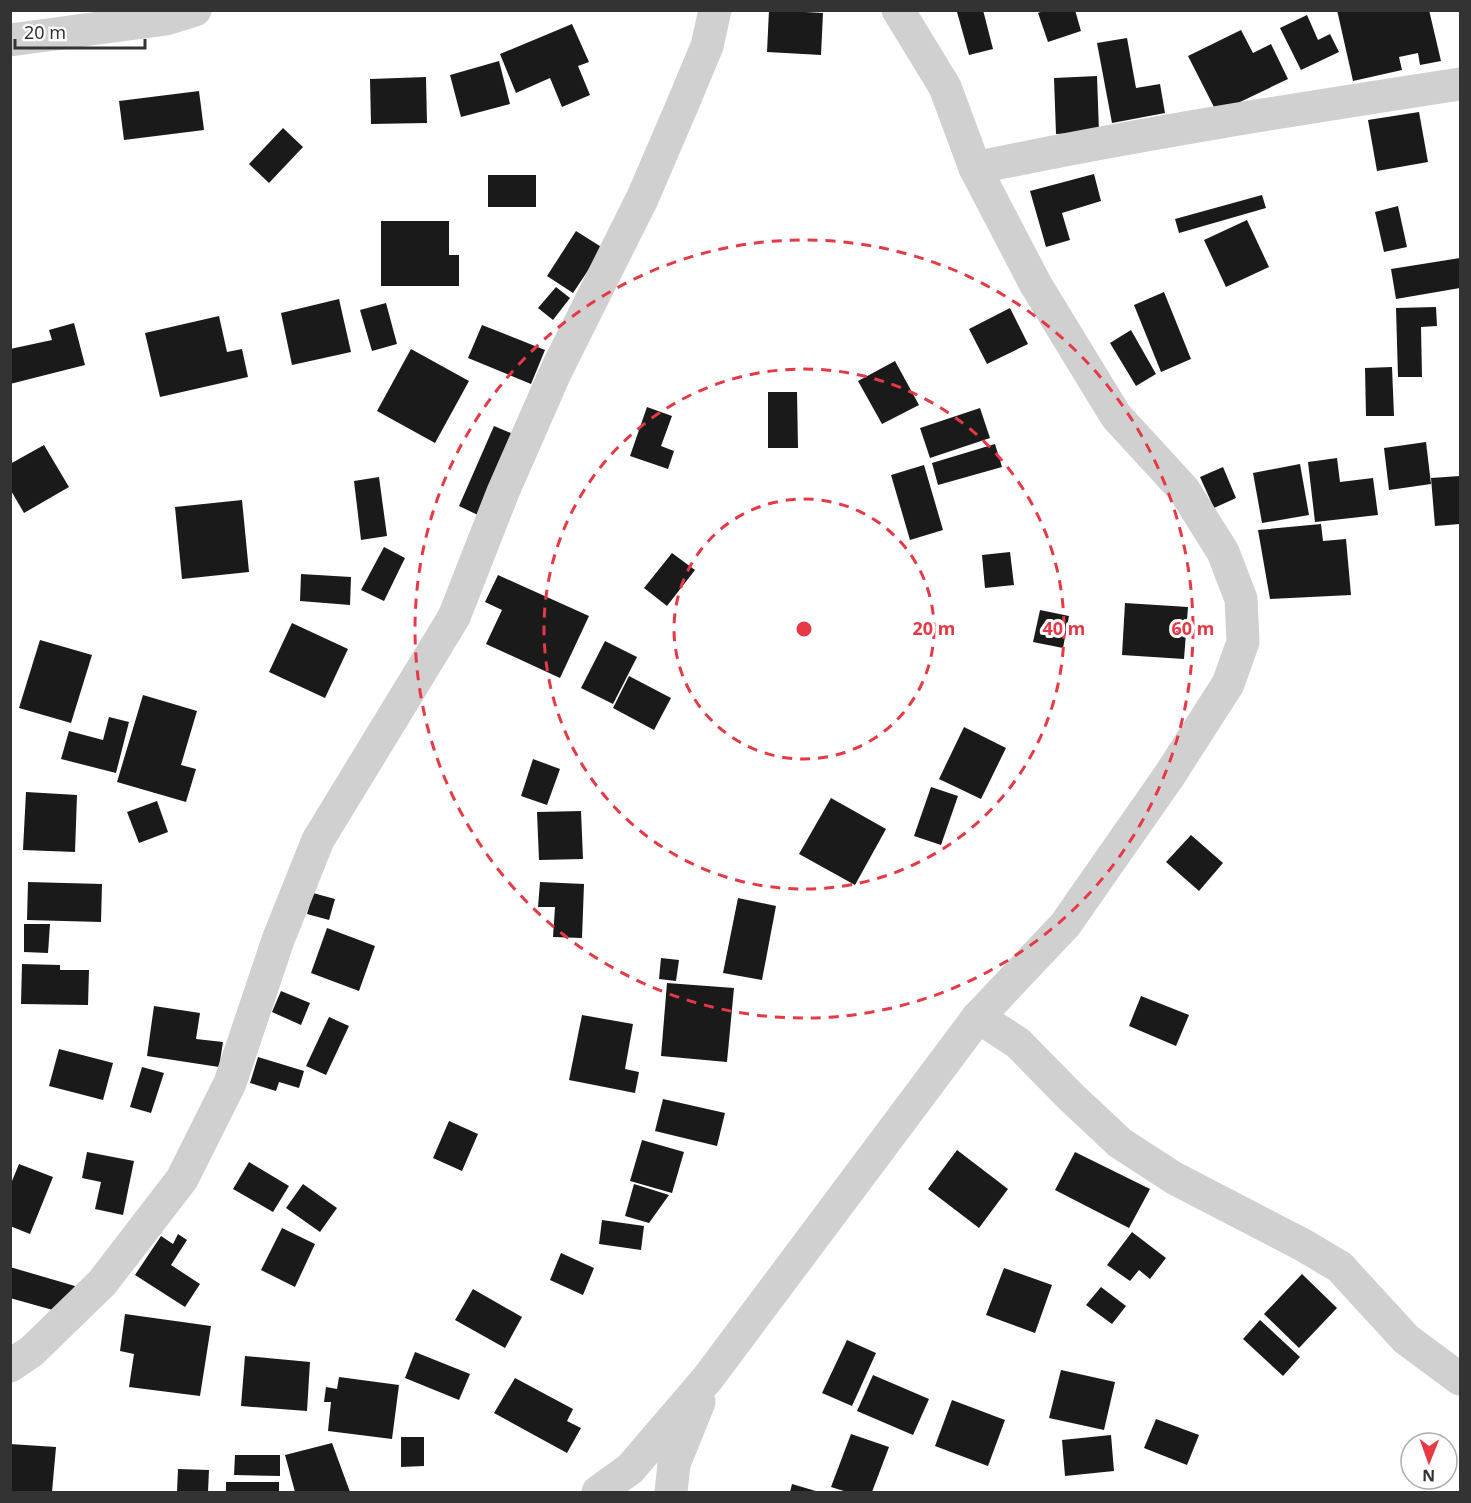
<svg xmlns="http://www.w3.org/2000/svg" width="1471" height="1503" font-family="'Noto Sans',sans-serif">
	<rect width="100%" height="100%" fill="#fff"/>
	<g fill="#1a1a1a">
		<path d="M769 10 823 13 821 55 767 52Z"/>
		<path d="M963 10H983L993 49 969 55 957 12Z"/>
		<path d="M1046 10H1075L1081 31 1048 42 1038 13Z"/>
		<path d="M1337 10H1429L1441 61 1420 65 1418 53 1399 57 1402 70 1353 81Z"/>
		<path d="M1307 15 1318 40 1330 34 1339 52 1301 70 1280 28Z"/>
		<path d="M572 24 589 62 578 66 590 95 562 107 550 78 516 93 500 54Z"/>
		<path d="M1241 30 1253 53 1271 44 1288 79 1217 113 1188 56Z"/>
		<path d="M1127 38 1136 88 1160 84 1165 113 1112 123 1097 43Z"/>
		<path d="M499 61 510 104 461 117 450 75Z"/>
		<path d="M1097 76 1099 132 1056 134 1054 78Z"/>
		<path d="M426 77 427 123 371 124 370 79Z"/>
		<path d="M199 91 204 130 124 140 119 101Z"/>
		<path d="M1419 112 1428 162 1377 171 1368 120Z"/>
		<path d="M283 128 303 147 269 183 249 164Z"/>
		<path d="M1094 174 1101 201 1062 213 1070 240 1046 247 1030 191Z"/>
		<rect x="488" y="175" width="48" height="32"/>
		<path d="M1262 195 1266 208 1179 233 1175 219Z"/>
		<path d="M1398 206 1407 247 1384 252 1375 212Z"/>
		<path d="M1247 220 1269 267 1226 287 1204 240Z"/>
		<path d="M381 221H449V255H459V286H381Z"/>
		<path d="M576 231 603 248 573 293 547 276Z"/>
		<path d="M1460 258V288L1396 299 1391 269Z"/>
		<path d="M556 287 570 298 553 320 538 308Z"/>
		<path d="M1164 292 1191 359 1161 372 1134 305Z"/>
		<path d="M339 299 351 352 292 365 281 313Z"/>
		<path d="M386 303 397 344 372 351 360 310Z"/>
		<path d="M1436 307 1437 326 1421 327 1422 377H1398L1396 308Z"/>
		<path d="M1010 308 1028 344 987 364 969 329Z"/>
		<path d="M219 316 227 352 242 349 248 377 160 397 145 333Z"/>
		<path d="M74 323 85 365 10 384V349L52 340 49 330Z"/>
		<path d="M482 325 545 350 531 384 468 358Z"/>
		<path d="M1131 330 1156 374 1136 386 1110 343Z"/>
		<path d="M411 349 469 381 435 443 377 411Z"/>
		<path d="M895 361 919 405 882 424 858 381Z"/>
		<path d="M1392 367 1394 416H1366L1365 368Z"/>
		<path d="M768 392H797L798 448H768Z"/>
		<path d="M647 407 672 416 661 446 674 451 668 469 630 456Z"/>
		<path d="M980 408 990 438 930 458 920 428Z"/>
		<path d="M494 426 518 436 482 517 459 506Z"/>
		<path d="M1426 442 1431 484 1389 490 1384 448Z"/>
		<path d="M995 444 1002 467 938 485 932 463Z"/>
		<path d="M44 445 69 487 24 513 10 489V464Z"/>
		<path d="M1337 458 1340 482 1373 478 1378 515 1315 522 1308 462Z"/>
		<path d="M1300 464 1309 515 1262 523 1253 473Z"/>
		<path d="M924 465 943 530 910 540 891 475Z"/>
		<path d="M1223 467 1236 498 1214 508 1200 477Z"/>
		<path d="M1460 476V524L1435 526 1431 478Z"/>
		<path d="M379 477 387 536 361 540 354 481Z"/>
		<path d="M242 500 249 572 182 579 175 507Z"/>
		<path d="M1321 524 1323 541 1346 539 1351 595 1270 599 1258 530Z"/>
		<path d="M384 547 405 558 384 601 361 590Z"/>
		<path d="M1010 552 1014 585 985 588 982 555Z"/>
		<path d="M672 553 695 570 667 606 644 588Z"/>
		<path d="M301 574 351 577 350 605 300 601Z"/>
		<path d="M498 575 589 616 560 678 486 644 502 610 485 602Z"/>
		<path d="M1125 603 1188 607 1184 659 1122 655Z"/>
		<path d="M1040 610 1069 616 1063 648 1033 642Z"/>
		<path d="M292 623 348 649 325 698 269 672Z"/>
		<path d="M40 640 92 655 71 723 19 708Z"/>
		<path d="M605 641 637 657 613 704 581 688Z"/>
		<path d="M629 676 671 698 654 730 613 708Z"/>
		<path d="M143 695 197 711 181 765 196 769 186 802 117 782Z"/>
		<path d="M109 717 129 722 116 773 61 759 69 731 103 740Z"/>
		<path d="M964 727 1006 748 981 799 939 779Z"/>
		<path d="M533 759 560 769 547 805 521 796Z"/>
		<path d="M931 787 958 796 941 845 914 836Z"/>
		<path d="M26 792 77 795 75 852 23 850Z"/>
		<path d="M831 798 886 829 855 885 799 854Z"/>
		<path d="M157 801 168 832 139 843 127 812Z"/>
		<path d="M581 811 583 859 539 860 537 812Z"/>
		<path d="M1191 835 1223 863 1199 891 1166 862Z"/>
		<path d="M28 882 102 884 101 922 27 920Z"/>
		<path d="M540 882 584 884 582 938 553 937 555 907H538Z"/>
		<path d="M313 893 335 899 329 920 307 914Z"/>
		<path d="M738 898 776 906 762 980 723 973Z"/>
		<path d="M24 924H50L48 953 24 952Z"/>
		<path d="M327 928 375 946 359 991 311 973Z"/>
		<path d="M661 958 679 960 676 981 659 979Z"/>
		<path d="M22 964 60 965V970H89L88 1005 21 1004Z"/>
		<path d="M667 983 734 988 727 1062 661 1056Z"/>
		<path d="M281 991 310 1003 301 1025 272 1012Z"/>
		<path d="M1141 996 1189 1015 1176 1046 1129 1026Z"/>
		<path d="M154 1006 200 1013 196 1039 223 1042 219 1067 147 1056Z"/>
		<path d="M582 1015 633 1024 625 1069 639 1072 635 1093 569 1080Z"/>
		<path d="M329 1017 349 1026 326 1075 306 1066Z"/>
		<path d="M59 1049 113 1063 103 1100 49 1086Z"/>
		<path d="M258 1057 304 1071 299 1088 279 1082 276 1091 250 1083Z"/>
		<path d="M142 1067 164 1073 151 1113 130 1107Z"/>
		<path d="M663 1099 725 1113 717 1146 655 1131Z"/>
		<path d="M449 1121 478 1134 462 1171 433 1158Z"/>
		<path d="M642 1140 684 1152 672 1193 630 1181Z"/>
		<path d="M957 1150 1008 1189 979 1228 928 1189Z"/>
		<path d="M87 1152 134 1161 123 1215 95 1209 101 1182 82 1178Z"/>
		<path d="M1075 1152 1150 1189 1129 1228 1055 1190Z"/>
		<path d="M249 1162 289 1186 273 1212 233 1189Z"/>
		<path d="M19 1164 53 1177 30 1234 10 1226V1180L12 1181Z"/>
		<path d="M303 1184 337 1208 320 1232 286 1208Z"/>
		<path d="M634 1184 669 1195 649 1223 625 1216Z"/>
		<path d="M602 1220 644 1226 641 1250 599 1244Z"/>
		<path d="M282 1228 315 1244 295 1287 261 1270Z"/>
		<path d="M1132 1232 1166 1258 1150 1279 1139 1270 1130 1281 1107 1265Z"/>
		<path d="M178 1234 187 1240 171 1265 200 1284 185 1307 135 1275 161 1236 173 1244Z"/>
		<path d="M561 1253 594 1268 583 1295 550 1280Z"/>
		<path d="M10 1267 75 1286 67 1314 10 1298Z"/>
		<path d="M1004 1268 1052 1285 1035 1333 986 1315Z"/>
		<path d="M1302 1274 1337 1308 1299 1348 1264 1314Z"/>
		<path d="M1101 1287 1126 1306 1112 1324 1086 1305Z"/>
		<path d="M473 1289 522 1317 505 1348 455 1320Z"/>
		<path d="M125 1314 211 1326 200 1396 129 1387 134 1354 120 1351Z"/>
		<path d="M1260 1320 1300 1357 1283 1376 1243 1339Z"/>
		<path d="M847 1340 876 1353 852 1406 822 1393Z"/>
		<path d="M415 1352 470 1374 459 1400 405 1378Z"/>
		<path d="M245 1356 310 1362 307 1411 241 1406Z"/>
		<path d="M1061 1370 1115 1382 1104 1430 1049 1418Z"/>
		<path d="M873 1375 929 1399 913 1435 857 1411Z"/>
		<path d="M339 1377 399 1385 392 1439 328 1431 331 1402H324L326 1387 337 1389Z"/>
		<path d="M515 1378 573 1409 567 1421 581 1428 567 1453 494 1413Z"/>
		<path d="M952 1400 1005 1420 988 1466 935 1446Z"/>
		<path d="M1156 1419 1199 1435 1187 1465 1144 1448Z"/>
		<path d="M851 1434 889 1447 872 1492H847L831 1487Z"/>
		<path d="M1111 1435 1114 1471 1065 1476 1062 1440Z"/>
		<path d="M401 1437H424V1466L401 1467Z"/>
		<path d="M332 1443 350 1492H295L285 1455Z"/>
		<path d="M10 1444 56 1447 52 1492H10Z"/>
		<path d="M235 1455H280V1476L234 1475Z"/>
		<path d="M178 1469 209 1470 208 1492H177Z"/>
		<rect x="226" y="1482" width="53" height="10"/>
		<path d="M792 1484 819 1492H790Z"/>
	</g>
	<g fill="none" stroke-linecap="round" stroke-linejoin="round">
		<g stroke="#d0d0d0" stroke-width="33">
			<path d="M10 40 166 19 195 10"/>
			<path d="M975 168C1136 134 1298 109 1460 84"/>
			<path d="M978 1017 1018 1043 1070 1096 1120 1143 1174 1178 1303 1245 1340 1267 1406 1339 1460 1379"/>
			<path d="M10 1366 32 1351 102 1283 182 1179 230 1083 278 940 318 840 454 617 503 492 556 371 642 199 682 106 707 46 715 10"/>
			<path d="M598 1492 630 1469 708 1378 978 1017 1065 925 1169 776 1228 684 1243 642 1241 599 1223 552 1184 490 1116 416 1036 285 975 168 945 87 898 10"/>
			<path d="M671 1492 674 1464 699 1402"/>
		</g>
	</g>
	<g fill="none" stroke="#e63946" stroke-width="3" stroke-dasharray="10 8">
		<circle cx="804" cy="629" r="130"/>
		<circle cx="804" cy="629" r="260"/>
		<circle cx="804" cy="629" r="389"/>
	</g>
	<circle cx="804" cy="629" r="9" fill="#e63946" stroke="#fff" stroke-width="3"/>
	<g font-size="18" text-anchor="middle" font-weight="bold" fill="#e63946" stroke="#fff" stroke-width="6" stroke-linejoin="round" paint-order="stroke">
		<text x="934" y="635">20 m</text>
		<text x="1064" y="635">40 m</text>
		<text x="1193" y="635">60 m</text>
	</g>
	<rect width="1471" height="1503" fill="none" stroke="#333333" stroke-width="24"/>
	<g transform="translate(1429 1461) rotate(181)"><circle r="28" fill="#ffffff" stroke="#adadad" stroke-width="1.5"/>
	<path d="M0-4.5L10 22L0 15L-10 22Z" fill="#e63946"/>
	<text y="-9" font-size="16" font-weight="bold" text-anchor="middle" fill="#333333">N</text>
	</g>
	<path d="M15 39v9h130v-9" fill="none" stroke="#333333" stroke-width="3"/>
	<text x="24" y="39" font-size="18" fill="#333333" stroke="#ffffff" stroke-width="4.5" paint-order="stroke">20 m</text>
</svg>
